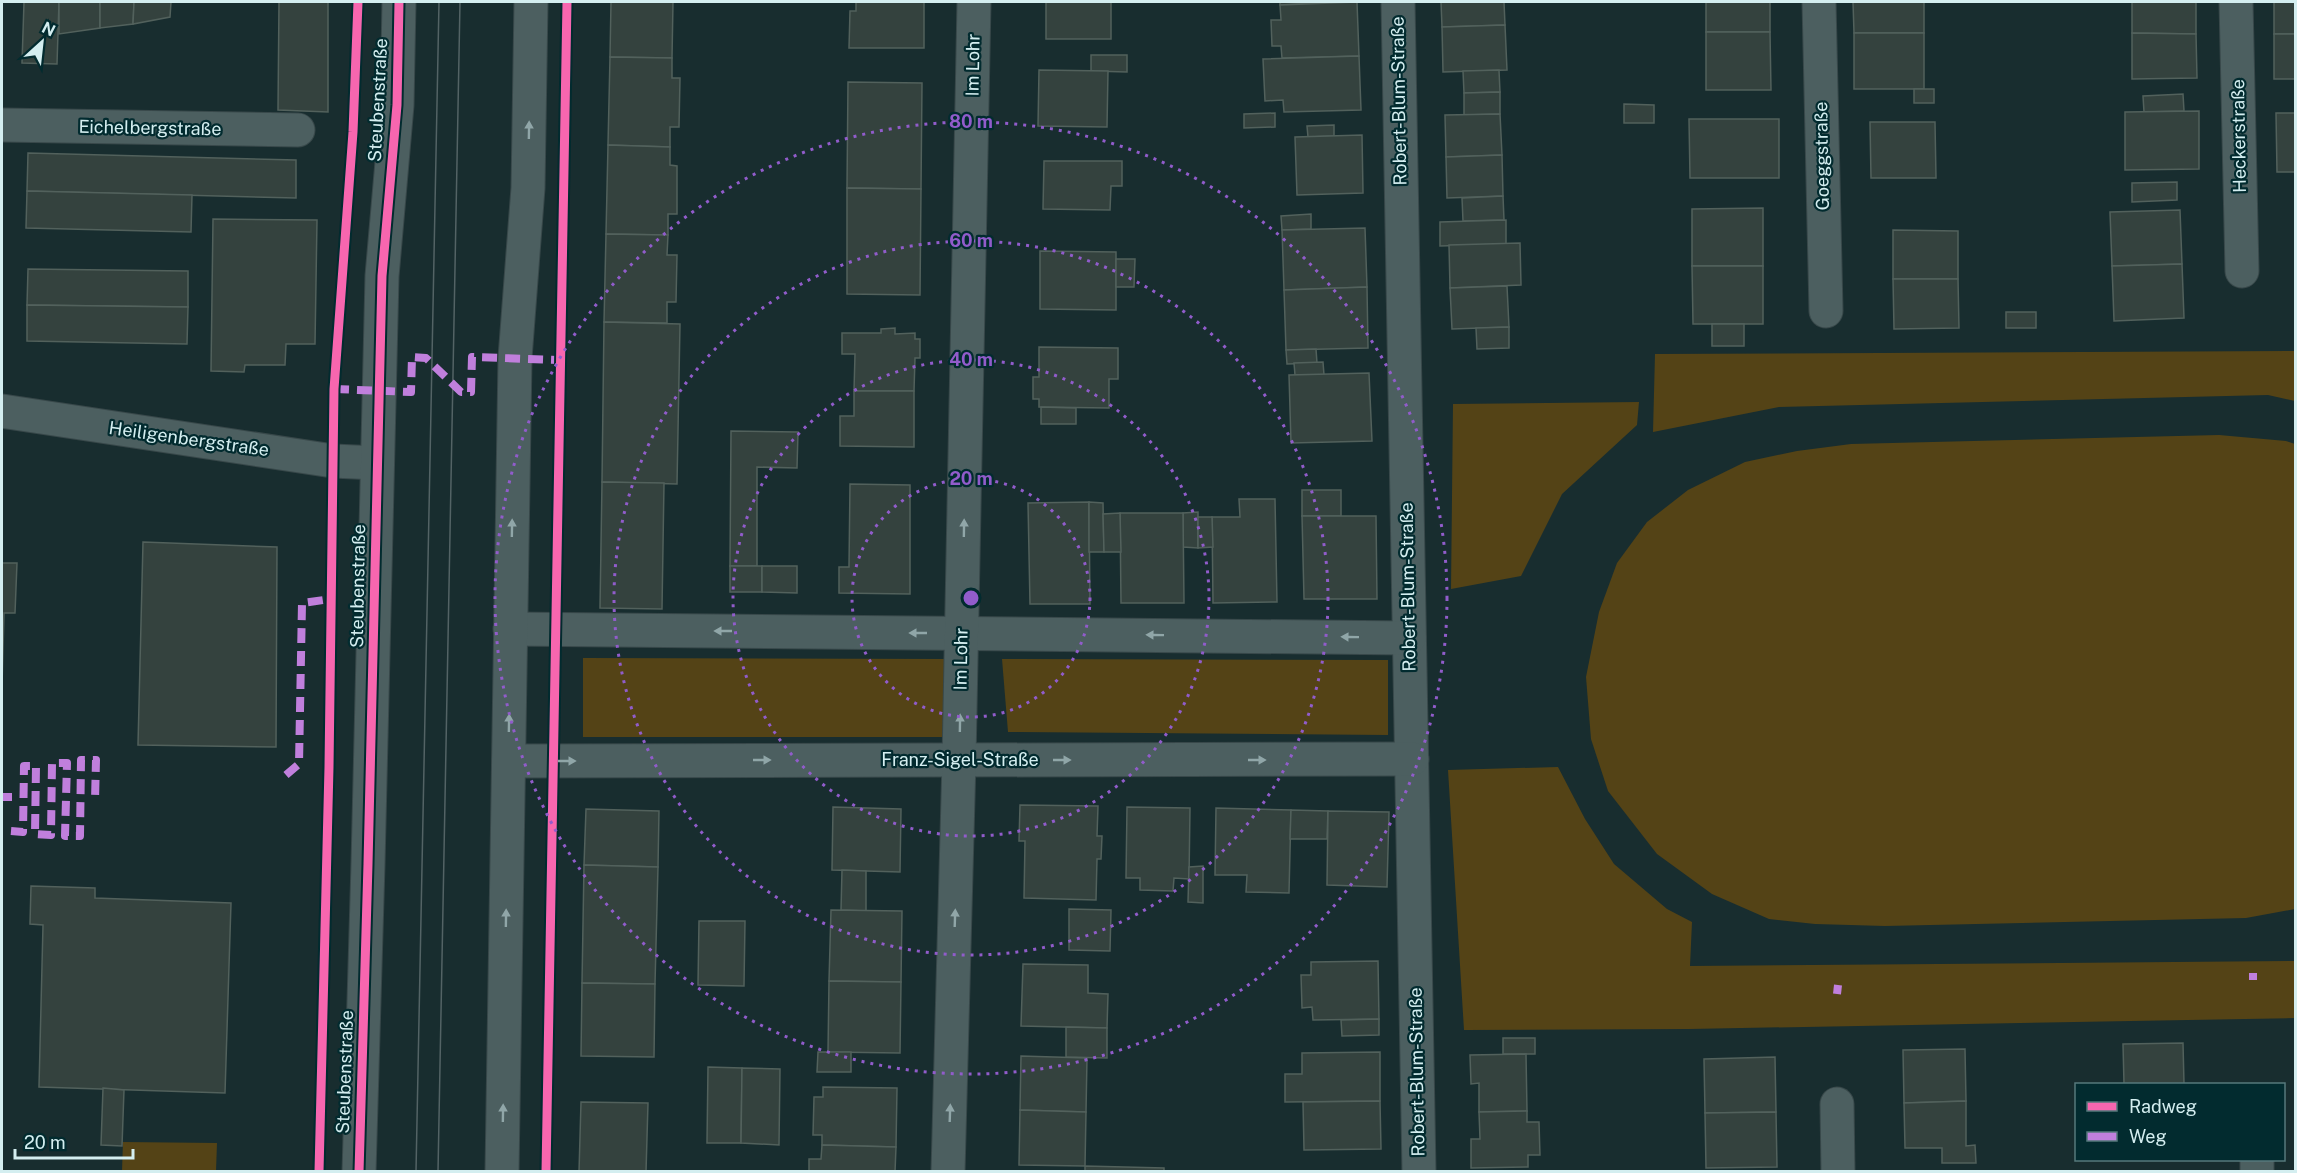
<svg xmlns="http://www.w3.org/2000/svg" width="2297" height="1173" font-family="'Public Sans',sans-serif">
	<rect width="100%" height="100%" fill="#182d2f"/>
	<g fill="#544316">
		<path d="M2295 351V401L2268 395 1779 407 1653 432 1655 354Z"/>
		<path d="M1639 402 1637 425 1562 494 1521 576 1451 589 1453 404Z"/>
		<path d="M2219 435 2286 441 2295 444V909L2246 918 1885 926 1815 924 1769 919 1712 894 1657 854 1608 791 1591 739 1586 677 1599 612 1617 563 1647 522 1688 490 1745 462 1797 451 1851 444Z"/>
		<path d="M583 658 946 659 947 737H583Z"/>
		<path d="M1002 659 1388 660V735L1008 732Z"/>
		<path d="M1558 767 1585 819 1614 864 1667 909 1692 922 1690 966 2295 961V1018L1689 1029 1464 1030 1448 770Z"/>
		<path d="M123 1142 217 1143 216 1171H122Z"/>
	</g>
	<g fill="#34423e" stroke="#52615c" stroke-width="1.5">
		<path d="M24 2H59L57 64 22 63Z"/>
		<path d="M59 2H100V28L59 34Z"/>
		<path d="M100 2H134L133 24 100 28Z"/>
		<path d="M134 2H171L170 17 133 24Z"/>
		<path d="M279 2H328V112L278 110Z"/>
		<path d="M611 2H673L672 58 610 57Z"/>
		<path d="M856 2H924V48H849L850 11H856Z"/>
		<rect x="1046" y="2" width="65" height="37"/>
		<path d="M1280 2H1315V3L1280 5Z"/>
		<path d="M1357 2 1359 56 1282 58 1281 46H1272L1271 20H1281L1280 5Z"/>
		<path d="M1441 2H1504L1505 25 1442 27Z"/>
		<rect x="1706" y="2" width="64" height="30"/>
		<path d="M1853 2H1924V33H1854Z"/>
		<path d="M2132 2H2196V34L2132 33Z"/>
		<rect x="2274" y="2" width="22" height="32"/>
		<path d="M1505 25 1507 70 1443 72 1442 27Z"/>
		<path d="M1706 32H1770L1771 90H1706Z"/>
		<rect x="1854" y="33" width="70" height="56"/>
		<path d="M2132 33 2196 34 2197 78 2132 79Z"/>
		<rect x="2274" y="34" width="22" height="45"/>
		<path d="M1091 55H1127V72L1091 71Z"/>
		<path d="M1359 56 1361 110 1284 112 1283 100 1265 101 1263 59Z"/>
		<path d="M610 57 672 58V78H680L679 127H670V147L608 145Z"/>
		<path d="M1039 70 1108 71 1107 127 1038 126Z"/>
		<path d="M1499 70 1500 92 1464 93 1463 71Z"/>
		<path d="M848 82 922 83 921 189 847 188Z"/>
		<rect x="1914" y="89" width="20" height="14"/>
		<path d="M1500 92V114L1464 115V93Z"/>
		<path d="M2183 94 2184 111 2144 112 2143 96Z"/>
		<path d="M1624 104 1654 105V123H1624Z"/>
		<path d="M2199 111V169L2125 170V112Z"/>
		<path d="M1275 113V127L1244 128V114Z"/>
		<path d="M2276 113H2296V172H2277Z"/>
		<path d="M1500 114 1502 155 1446 157 1445 115Z"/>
		<path d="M1689 119H1779V178H1690Z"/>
		<path d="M1870 122H1935L1936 178H1871Z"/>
		<path d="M1334 125V136L1308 137 1307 126Z"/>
		<path d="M1362 135 1363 193 1297 195 1295 137Z"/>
		<path d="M608 145 670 147V165L677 166V214H668V235L606 234Z"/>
		<path d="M28 153 296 160V198L27 191Z"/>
		<path d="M1502 155 1503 196 1447 198 1446 157Z"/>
		<path d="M1044 161H1122V186H1111L1110 210 1043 209Z"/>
		<path d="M2177 182V200L2132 202V183Z"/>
		<path d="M847 188 921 189 920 295 847 294Z"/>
		<path d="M27 191 192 195 191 232 26 228Z"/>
		<path d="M1503 196 1504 220 1463 221 1462 198Z"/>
		<path d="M1763 208V266H1692V209Z"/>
		<path d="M2180 210 2182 264 2112 266 2110 212Z"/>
		<path d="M1311 214V229L1282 230 1281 216Z"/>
		<path d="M213 219 317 220 315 344H286L285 365H245L244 372 211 371Z"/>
		<path d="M1506 220V244L1440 246V222Z"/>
		<path d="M1365 228 1367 287 1284 290 1282 230Z"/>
		<path d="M1893 230 1958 231V279H1893Z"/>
		<path d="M606 234 668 235 667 255H677L676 302H667V323L604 322Z"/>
		<path d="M1520 243 1521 285 1450 288 1449 245Z"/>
		<path d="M1040 251 1116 252V310L1040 309Z"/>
		<path d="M1116 259H1135L1134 287H1116Z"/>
		<path d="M2182 264 2184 318 2114 321 2112 266Z"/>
		<path d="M1692 266H1763V324H1693Z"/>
		<path d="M28 269 188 271V307L27 305Z"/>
		<path d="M1893 279H1958L1959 328 1894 329Z"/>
		<path d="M1507 286 1509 327 1452 329 1450 288Z"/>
		<path d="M1367 287 1368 348 1286 350 1284 290Z"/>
		<path d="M27 305 188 307 187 344 27 341Z"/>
		<rect x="2006" y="312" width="30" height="16"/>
		<path d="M604 322 680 324 677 484 602 482Z"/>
		<rect x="1712" y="324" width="32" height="22"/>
		<path d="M1509 327V348L1477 349 1476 328Z"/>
		<path d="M895 328V334L915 333V339H920V358H915L914 391H854L855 354H842V333H881V329Z"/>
		<path d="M1039 347 1118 348V379H1109V408L1039 407V399H1033V377H1039Z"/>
		<path d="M1316 349 1317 363 1287 364 1286 350Z"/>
		<path d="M1323 362 1324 375H1295L1294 363Z"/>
		<path d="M1369 373 1372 441 1291 443 1289 375Z"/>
		<path d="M854 391H914V447L840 446V416H854Z"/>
		<path d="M1041 407 1076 408V424H1041Z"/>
		<path d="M731 431 798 432 797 468 757 467V566H730Z"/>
		<path d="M602 482 664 483 662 609 600 608Z"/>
		<path d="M850 484 910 485V594L839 593V567H849Z"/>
		<rect x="1302" y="490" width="39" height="26"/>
		<path d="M1239 499H1275L1277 602 1213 603 1212 517H1240Z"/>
		<path d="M1089 502 1090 604H1030L1028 503Z"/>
		<path d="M1089 502 1103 503 1104 552H1089Z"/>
		<path d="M1198 512V548L1183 547V513Z"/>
		<path d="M1120 513H1183L1184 603H1121Z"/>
		<path d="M1120 513 1121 552H1104L1103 514Z"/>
		<path d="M1302 516H1376L1377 599H1304Z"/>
		<path d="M1198 517H1212L1213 547 1198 548Z"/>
		<path d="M143 542 277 547 276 747 138 745Z"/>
		<path d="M2 563H17L15 613H4L2 686Z"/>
		<rect x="730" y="566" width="32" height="26"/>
		<path d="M762 566H797V593L762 592Z"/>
		<path d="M1020 805 1098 806 1097 836H1102L1101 859H1097L1096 900 1024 898 1025 841H1019Z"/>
		<path d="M833 807 901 809 900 872 832 870Z"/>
		<path d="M1127 807 1190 808 1189 879 1174 878 1173 891 1140 890V878H1126Z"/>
		<path d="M1216 808 1291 810 1289 893 1246 892 1247 875H1215Z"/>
		<path d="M586 809 659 811 658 867 584 865Z"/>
		<path d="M1291 810 1328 811 1327 839H1290Z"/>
		<path d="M1328 811 1389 812 1387 887 1327 885Z"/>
		<path d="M584 865 658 867 655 984 582 983Z"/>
		<path d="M1203 866V903L1188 902 1189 867Z"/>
		<path d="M842 870 866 871V911L841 910Z"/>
		<path d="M31 886 95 888V898L231 903 225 1093 39 1087 43 925 30 924Z"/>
		<path d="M1069 909 1111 910 1110 951 1069 950Z"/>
		<path d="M831 910 902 911 901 982 829 981Z"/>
		<path d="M699 921H745L744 986 698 985Z"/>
		<path d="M1378 961 1379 1019 1313 1020 1312 1007 1302 1008 1301 975H1311V962Z"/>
		<path d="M1023 964 1088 965V993L1108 994 1107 1028 1021 1026Z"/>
		<path d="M829 981 901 982 900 1053 828 1052Z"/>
		<path d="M582 983 655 984 654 1057 581 1056Z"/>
		<path d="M1379 1019V1035L1342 1036 1341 1020Z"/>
		<path d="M1066 1027 1107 1028V1058L1066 1057Z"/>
		<rect x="1503" y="1038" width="32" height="16"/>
		<path d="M2183 1043 2184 1084H2124L2123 1044Z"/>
		<path d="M1965 1049 1966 1101 1904 1103 1903 1050Z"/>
		<path d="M818 1052H851V1072H817Z"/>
		<path d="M1380 1052V1101L1285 1102V1074H1302V1053Z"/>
		<path d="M1526 1054 1527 1111 1479 1112V1083L1471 1084 1470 1055Z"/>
		<path d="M1021 1056 1087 1058 1086 1112 1020 1110Z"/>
		<path d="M1775 1057 1776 1112 1705 1113 1704 1059Z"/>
		<path d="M708 1067 742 1068 741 1143H707Z"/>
		<path d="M742 1068 780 1069 779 1145 741 1143Z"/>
		<path d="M823 1087 897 1088 896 1147 822 1145V1135H813L814 1097H823Z"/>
		<path d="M103 1088 124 1090 122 1146 101 1145Z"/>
		<path d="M1380 1101 1381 1149 1304 1150 1303 1102Z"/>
		<path d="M1966 1101V1146L1975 1145 1976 1163H1942V1148H1905L1904 1103Z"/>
		<path d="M581 1102 648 1103 646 1172H579Z"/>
		<path d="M1020 1110 1086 1112 1085 1166 1019 1165Z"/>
		<path d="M1527 1111V1122H1539L1540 1155H1528V1167L1471 1168V1139H1480L1479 1112Z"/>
		<path d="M1776 1112 1777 1167 1706 1168 1705 1113Z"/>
		<path d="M822 1145 896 1147 895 1172H809V1159H821Z"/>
		<path d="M1085 1166 1164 1168V1172H1085Z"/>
	</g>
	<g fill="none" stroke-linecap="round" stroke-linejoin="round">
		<g stroke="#38484a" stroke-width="35">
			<g id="minor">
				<path d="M1398 2 1419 1172"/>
				<path d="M1819 2 1826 311"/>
				<path d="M2236 2 2242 271"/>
				<path d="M2 125 298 130"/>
				<path d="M2 411 333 461 377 463"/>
				<path d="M510 629 1409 638"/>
				<path d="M509 761 1412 759"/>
				<path d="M1837 1104 1838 1172"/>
				<path d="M2257 1160V1172"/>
				<path d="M948 1172 959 760 974 2"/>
			</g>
		</g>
		<g stroke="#38484a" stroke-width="35">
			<g id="tertiary">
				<path d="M359 1172 368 864 382 276 397 105 399 2"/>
				<path d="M502 1172 515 358 528 188 531 2"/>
			</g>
		</g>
		<use href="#minor" stroke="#4c5f60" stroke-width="33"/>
		<use href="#tertiary" stroke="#4c5f60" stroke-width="33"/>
		<g stroke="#536365" stroke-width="1.5">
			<path d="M416 1172 439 2"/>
			<path d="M438 1172 460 2"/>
		</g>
		<g stroke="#c07fdc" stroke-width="8" stroke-dasharray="15 8" stroke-linecap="butt">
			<path d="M334 389 411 392 412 357 426 358 461 392H471L472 357 560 360"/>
			<path d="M286 775 299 764 302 603 331 599"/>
			<path d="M2 797H12"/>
			<path d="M11 831 23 832 24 766H36L35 834 51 835 52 763H67L65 836H80L81 760H96L95 801"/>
			<path d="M2253 980V973"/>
			<path d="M1837 994 1838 985"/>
		</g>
		<g stroke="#022b2f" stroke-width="13">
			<g id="cycleway">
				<path d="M319 1172 329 767 334 389 353 132 358 2"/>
				<path d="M359 1172 368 864 382 276 397 105 399 2"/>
				<path d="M546 1172 567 2"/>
			</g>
		</g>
		<use href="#cycleway" stroke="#f766af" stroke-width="9"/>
	</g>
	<defs><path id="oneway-solid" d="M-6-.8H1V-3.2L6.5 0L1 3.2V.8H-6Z" transform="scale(1.5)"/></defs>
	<g fill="#90a6a8">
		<use href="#oneway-solid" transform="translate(529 130) rotate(-89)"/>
		<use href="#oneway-solid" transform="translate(512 528) rotate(-89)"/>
		<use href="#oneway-solid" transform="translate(964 528) rotate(-89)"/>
		<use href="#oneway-solid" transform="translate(723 631) rotate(-180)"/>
		<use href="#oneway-solid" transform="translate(918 633) rotate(-180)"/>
		<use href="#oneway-solid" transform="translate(1155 635) rotate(-179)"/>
		<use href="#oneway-solid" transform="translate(1350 637) rotate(-179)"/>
		<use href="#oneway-solid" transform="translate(509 723) rotate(-89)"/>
		<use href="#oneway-solid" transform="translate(960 723) rotate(-89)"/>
		<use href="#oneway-solid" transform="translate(762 760)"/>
		<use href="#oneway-solid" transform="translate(1062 760)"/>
		<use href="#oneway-solid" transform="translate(1257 760)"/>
		<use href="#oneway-solid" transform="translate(567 761)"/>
		<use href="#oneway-solid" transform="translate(506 918) rotate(-89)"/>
		<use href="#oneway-solid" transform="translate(955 918) rotate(-88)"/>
		<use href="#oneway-solid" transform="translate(503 1113) rotate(-89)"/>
		<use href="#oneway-solid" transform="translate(950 1113) rotate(-88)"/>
	</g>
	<g fill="none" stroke="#915ccb" stroke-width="3" stroke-dasharray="3 6">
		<circle cx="971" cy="598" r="119"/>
		<circle cx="971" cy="598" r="238"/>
		<circle cx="971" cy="598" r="357"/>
		<circle cx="971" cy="598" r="476"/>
	</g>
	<g text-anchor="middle" stroke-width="4.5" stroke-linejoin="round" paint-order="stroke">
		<g font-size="18" fill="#d4eef0" stroke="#022b2f">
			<text transform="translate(973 65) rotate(-89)" y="6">Im Lohr</text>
			<text transform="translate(378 100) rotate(-87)" y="6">Steubenstraße</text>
			<text transform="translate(1399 101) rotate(-91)" y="6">Robert-Blum-Straße</text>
			<text transform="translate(150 128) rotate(1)" y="6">Eichelbergstraße</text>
			<text transform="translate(2239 136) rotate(-91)" y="6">Heckerstraße</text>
			<text transform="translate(1822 156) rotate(-91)" y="6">Goeggstraße</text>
			<text transform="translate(189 439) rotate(8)" y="6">Heiligenbergstraße</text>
			<text transform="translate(358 586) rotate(-89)" y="6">Steubenstraße</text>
			<text transform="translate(1408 587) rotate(-91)" y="6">Robert-Blum-Straße</text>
			<text transform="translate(961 659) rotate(-89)" y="6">Im Lohr</text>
			<text x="960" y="766">Franz-Sigel-Straße</text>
			<text transform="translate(345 1072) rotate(-88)" y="6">Steubenstraße</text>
			<text transform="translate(1417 1072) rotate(-91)" y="6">Robert-Blum-Straße</text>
		</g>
	</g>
	<circle cx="971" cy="598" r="9" fill="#915ccb" stroke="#022b2f" stroke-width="3"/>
	<g font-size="18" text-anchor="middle" font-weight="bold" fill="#915ccb" stroke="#022b2f" stroke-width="4.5" stroke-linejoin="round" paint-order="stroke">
		<text x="971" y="128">80 m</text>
		<text x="971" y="247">60 m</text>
		<text x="971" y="366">40 m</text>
		<text x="971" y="485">20 m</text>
	</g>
	<rect width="2297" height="1173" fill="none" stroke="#d4eef0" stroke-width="6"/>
	<rect x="2075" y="1083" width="210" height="78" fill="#022b2f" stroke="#56797c" stroke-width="1.5"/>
	<rect x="2087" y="1102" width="30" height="9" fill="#f766af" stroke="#56797c" stroke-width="1.5"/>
	<text x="2129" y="1113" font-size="18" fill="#d4eef0">Radweg</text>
	<rect x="2087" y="1132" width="30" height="9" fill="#c07fdc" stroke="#56797c" stroke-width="1.5"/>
	<text x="2129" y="1143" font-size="18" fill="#d4eef0">Weg</text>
	<g transform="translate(42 42) rotate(27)" stroke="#022b2f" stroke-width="4.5" paint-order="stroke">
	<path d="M0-4.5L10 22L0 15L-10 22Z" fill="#d4eef0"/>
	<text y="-9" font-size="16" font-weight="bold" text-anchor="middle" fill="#d4eef0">N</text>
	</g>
	<path d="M15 1149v9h118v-9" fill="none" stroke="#d4eef0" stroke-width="3"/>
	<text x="24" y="1149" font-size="18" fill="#d4eef0" stroke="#022b2f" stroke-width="4.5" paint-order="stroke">20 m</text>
</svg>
